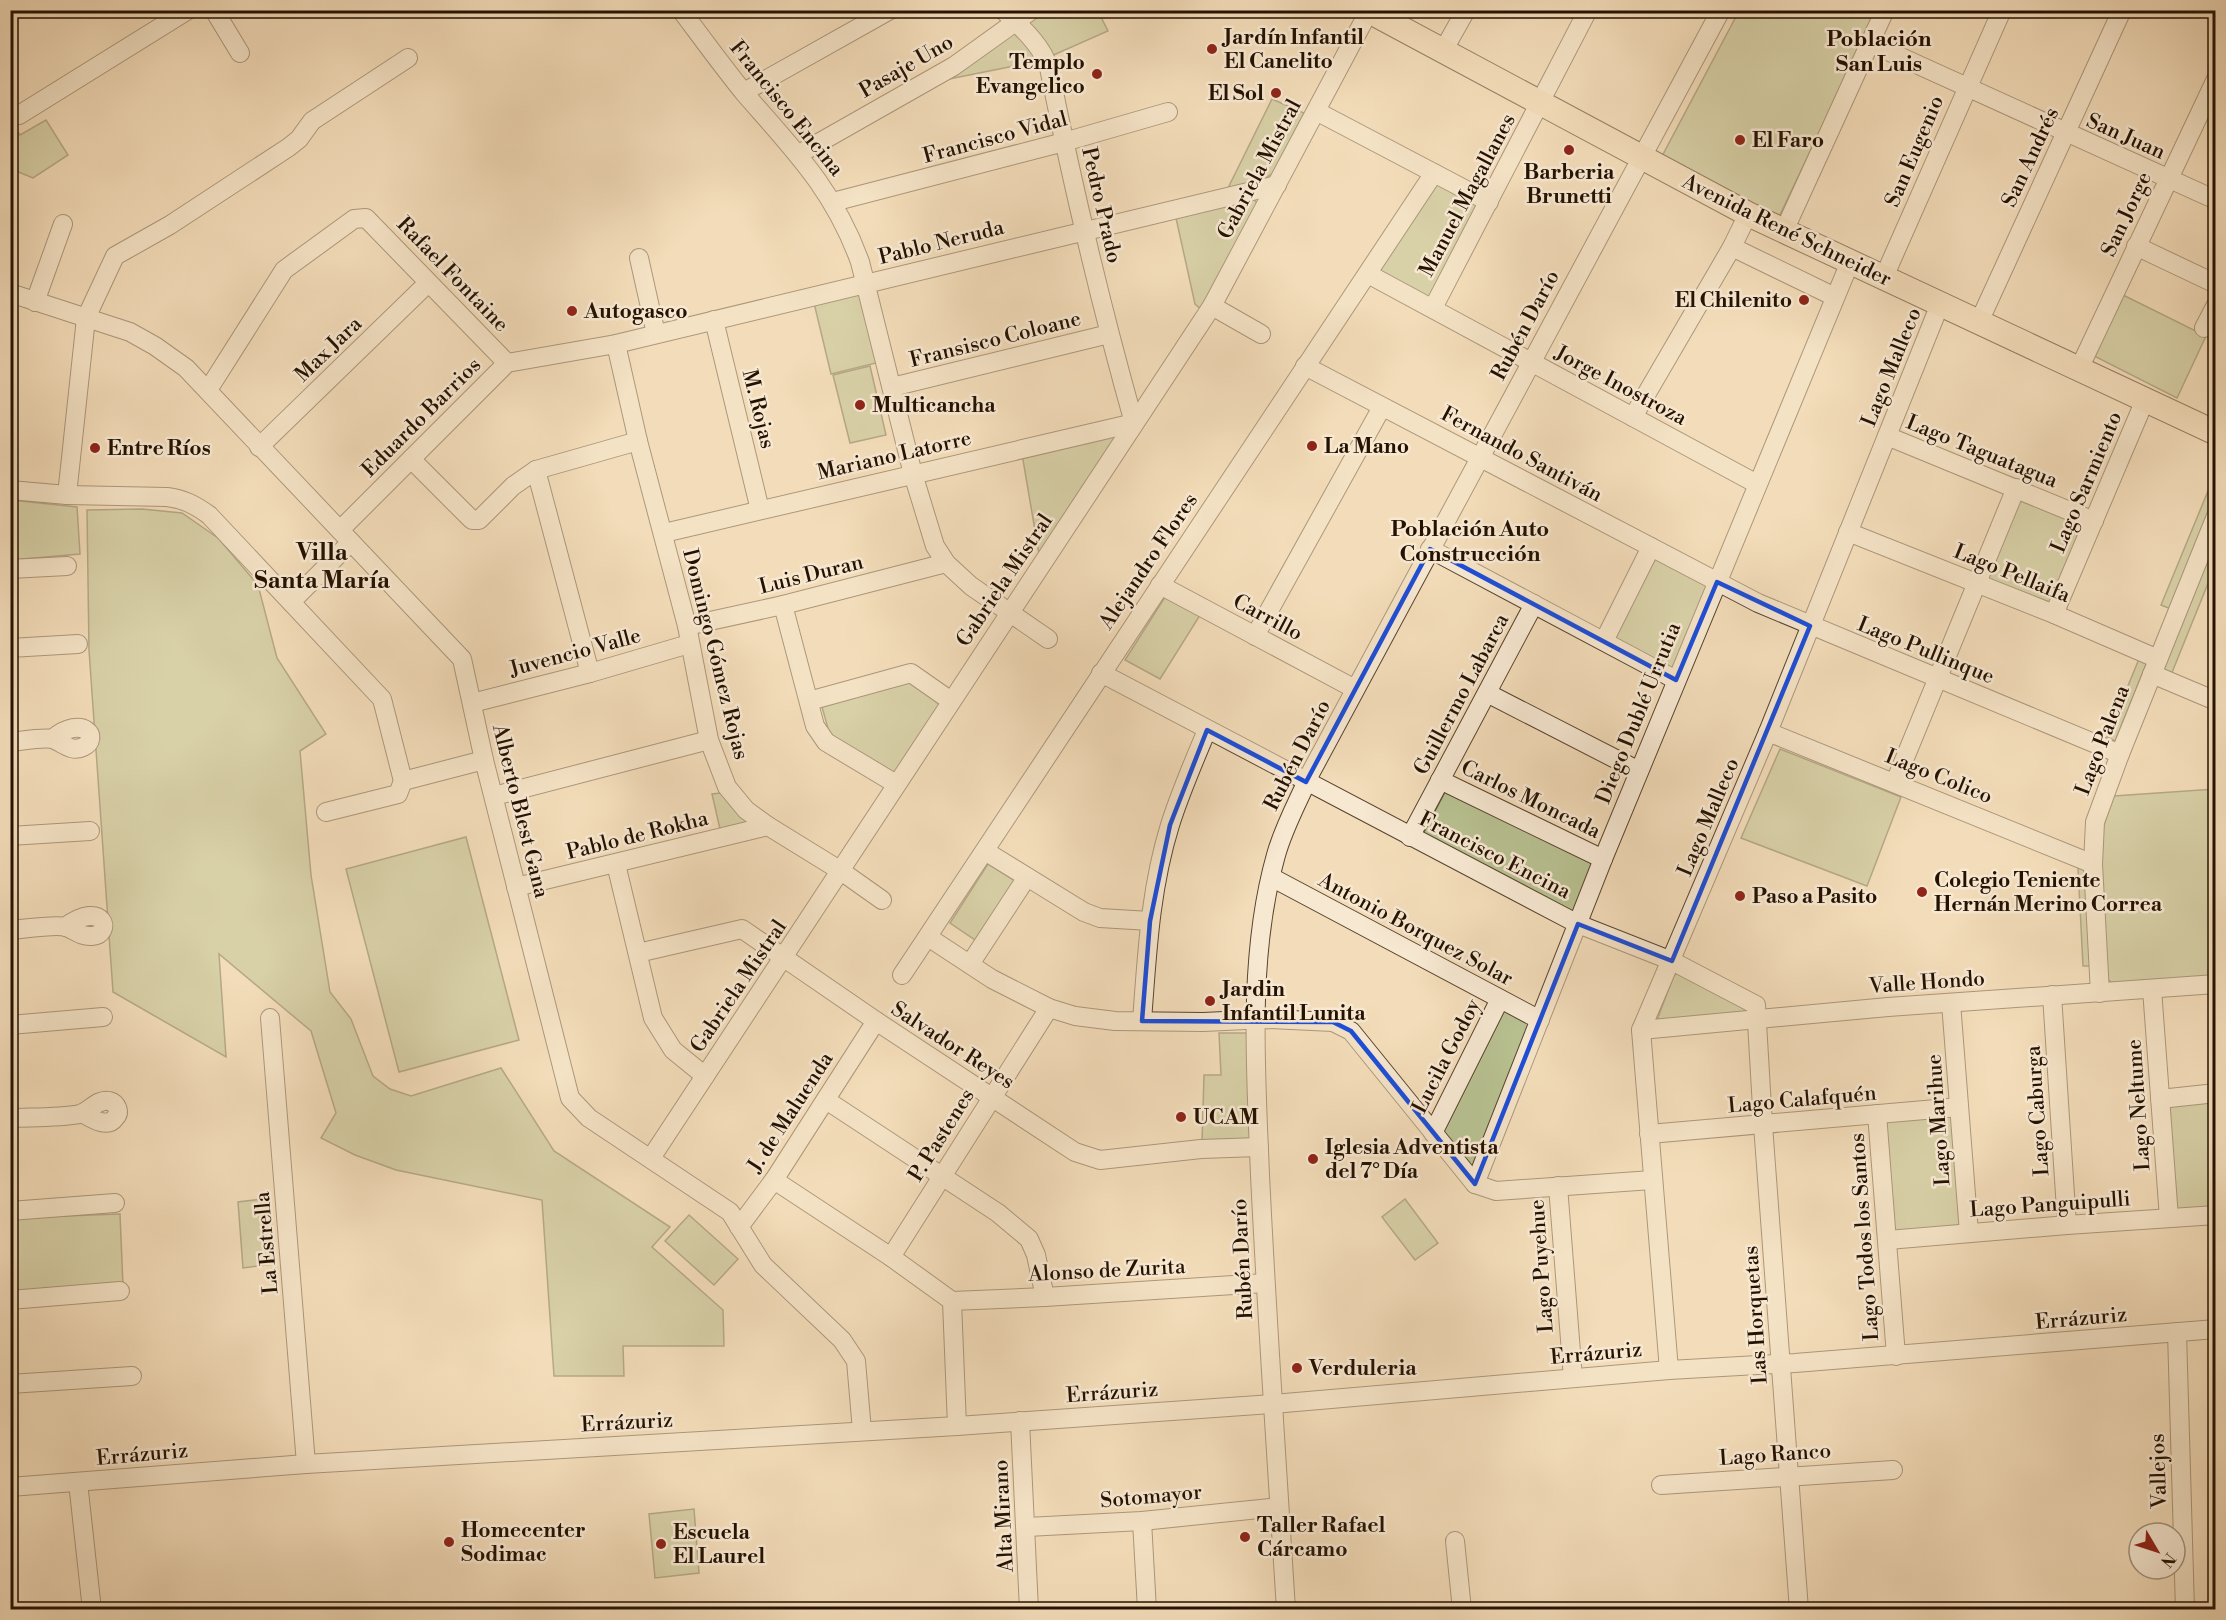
<svg xmlns="http://www.w3.org/2000/svg" width="2226" height="1620" font-family="'Libre Bodoni',serif">
	<rect width="100%" height="100%" fill="#f3dcb9"/>
	<filter id="stains"><feTurbulence type="fractalNoise" baseFrequency=".00333" numOctaves="4"/><feColorMatrix values="0 0 0 0 .2 0 0 0 0 .09 0 0 0 0 .02 0 0 0 .5 -.17"/></filter>
	<radialGradient id="worn" r=".72"><stop offset=".6" stop-color="#630" stop-opacity="0"/><stop offset="1" stop-color="#630" stop-opacity=".3"/></radialGradient>
	<g fill="#b8c191" stroke="#6e6948" stroke-width="1.5">
		<path d="M1045 11H1098L1108 31 1040 61 949 79V76Z"/>
		<path d="M1739 11H1877L1777 221 1660 160Z"/>
		<path d="M1272 99 1304 113 1272 174 1261 181 1227 190Z"/>
		<path d="M10 120 20 135 46 120 68 155 33 178 11 169Z"/>
		<path d="M1435 181 1482 206 1431 302 1378 273Z"/>
		<path d="M1254 199 1259 206 1202 310 1195 304 1176 218Z"/>
		<path d="M856 294 866 299 880 362 831 374 814 303Z"/>
		<path d="M2121 294 2206 336 2177 398 2094 356Z"/>
		<path d="M870 366 886 435 850 443 833 375Z"/>
		<path d="M1113 431 1117 437 1039 554 1022 454Z"/>
		<path d="M2215 474V501L2171 609 2161 605Z"/>
		<path d="M2021 494 2089 522 2052 603 1988 579Z"/>
		<path d="M11 500 77 507 80 554 11 560Z"/>
		<path d="M142 509 182 513 218 538 258 585 277 658 326 734 300 751 311 875 330 992 351 1019 373 1076 390 1089 411 1096 501 1068 554 1151 670 1227 652 1247 723 1310 724 1346H623L624 1376H554L542 1200 396 1170 355 1155 321 1138 336 1113 311 1031 219 954 226 1057 113 992 89 650 87 510Z"/>
		<path d="M2215 540V566L2171 675 2163 670Z"/>
		<path d="M1651 557 1708 584 1673 670 1612 638Z"/>
		<path d="M1167 594 1202 612 1160 679 1125 660Z"/>
		<path d="M2139 659 2147 662 2115 741 2107 737Z"/>
		<path d="M912 681 944 701 892 779 831 739 822 707Z"/>
		<path d="M1780 749 1901 797 1867 886 1741 838Z"/>
		<path d="M2215 789V976L2115 985 2106 978 2101 883 2102 830 2114 796Z"/>
		<path d="M1446 790 1597 864 1575 915 1423 834Z"/>
		<path d="M721 793 748 823 720 829 712 794Z"/>
		<path d="M466 837 519 1040 399 1072 346 869Z"/>
		<path d="M988 864 1020 884 981 944 950 923Z"/>
		<path d="M2078 868H2086L2091 966H2083Z"/>
		<path d="M1679 972 1746 1004 1745 1014 1657 1020 1674 975Z"/>
		<path d="M1499 1005 1535 1024 1474 1174 1439 1128Z"/>
		<path d="M1219 1033H1250L1254 1141 1202 1143 1204 1075H1221Z"/>
		<path d="M2215 1099V1210L2172 1214 2164 1103Z"/>
		<path d="M1954 1113 1963 1228 1894 1236 1884 1121Z"/>
		<path d="M270 1198 274 1264 243 1268 238 1202Z"/>
		<path d="M1405 1199 1438 1243 1415 1260 1382 1217Z"/>
		<path d="M120 1214 123 1286 11 1293 10 1218Z"/>
		<path d="M689 1215 738 1259 714 1285 665 1241Z"/>
		<path d="M694 1509 699 1573 655 1578 649 1514Z"/>
	</g>
	<g fill="none" stroke-linecap="round" stroke-linejoin="round">
		<g stroke="#58442e" stroke-width="20">
			<g id="minor">
				<path d="M214 10 240 53"/>
				<path d="M681 10C702 38 723 67 745 94 794 150 834 190 860 262L913 474 935 546 946 563 971 586 1048 639"/>
				<path d="M1870 43 2216 200"/>
				<path d="M1443 51 1466 10"/>
				<path d="M744 92 890 10"/>
				<path d="M1316 111 1489 202"/>
				<path d="M19 115 188 10"/>
				<path d="M799 154 954 66 1032 10"/>
				<path d="M833 202 1064 142 1168 112"/>
				<path d="M1784 231 1885 10"/>
				<path d="M2136 246 2216 284"/>
				<path d="M1732 247 1835 297"/>
				<path d="M639 258 656 334"/>
				<path d="M1368 274 1757 484"/>
				<path d="M1884 277 2002 10"/>
				<path d="M10 293 130 332 155 346 186 368 462 659 484 760 570 1098 589 1118 730 1212 763 1265 842 1340 856 1361 862 1431"/>
				<path d="M35 302 63 224"/>
				<path d="M1212 306 1261 334"/>
				<path d="M1433 308 1588 10"/>
				<path d="M714 320 760 510"/>
				<path d="M1979 322 2122 10"/>
				<path d="M2204 328 2216 305"/>
				<path d="M616 344 638 441 687 626 709 740 727 787 746 810 768 826 841 871 882 900"/>
				<path d="M1305 366 1758 603 2120 754"/>
				<path d="M2079 369 2216 79"/>
				<path d="M892 387 1109 334"/>
				<path d="M208 390 284 270 354 219 366 218 507 363"/>
				<path d="M1633 417 1732 247 1748 214"/>
				<path d="M1887 436 2094 521"/>
				<path d="M259 447 428 283"/>
				<path d="M411 459 472 520H479L513 486 536 470 638 441"/>
				<path d="M536 470 590 673"/>
				<path d="M10 490 67 495 167 497C184 499 195 505 209 515L382 699 403 781"/>
				<path d="M67 495 86 318 115 256 170 225 289 147 299 139 312 121 408 58"/>
				<path d="M340 530 507 363 616 344 1277 185"/>
				<path d="M1848 532 2054 614 2158 659"/>
				<path d="M664 533 1134 423C1101 306 1073 187 1049 68 1042 45 1020 26 1003 10"/>
				<path d="M1430 549 1676 680"/>
				<path d="M10 569 67 566"/>
				<path d="M1160 585 1355 689"/>
				<path d="M291 602 351 542"/>
				<path d="M783 605 815 726 826 742 896 784"/>
				<path d="M2054 614 2145 400"/>
				<path d="M687 626 783 605 946 563"/>
				<path d="M1255 636 1382 407"/>
				<path d="M1604 641 1651 547"/>
				<path d="M10 648 78 644"/>
				<path d="M1101 673 1578 924 1672 961 1756 1005 1763 1125 1799 1610"/>
				<path d="M2152 674 2216 701"/>
				<path d="M1487 693 1639 771"/>
				<path d="M809 701 911 673 951 701"/>
				<path d="M472 703 590 673 689 644"/>
				<path d="M1768 732 2093 864"/>
				<path d="M10 742C21 741 43 737 52 739 62 742 71 753 83 747 101 739 84 713 52 739"/>
				<path d="M1440 780 1603 859"/>
				<path d="M1895 782 2016 488"/>
				<path d="M494 796 709 740"/>
				<path d="M326 812 398 794 403 781 484 760"/>
				<path d="M10 836 90 831"/>
				<path d="M1410 837 1534 604"/>
				<path d="M985 851 1084 912 1100 918 1150 921"/>
				<path d="M616 864 653 1018 673 1050 705 1076"/>
				<path d="M1271 877 1540 1020"/>
				<path d="M516 887 768 826"/>
				<path d="M10 930C23 929 56 924 66 927 75 930 81 937 92 936 113 935 105 898 65 927"/>
				<path d="M928 937 992 979 1049 1008 1075 1016 1115 1021 1203 1022 1268 1019 1333 1022 1351 1031 1475 1184"/>
				<path d="M638 953 742 929 876 1021 1075 1152 1100 1160 1201 1149 1259 1147"/>
				<path d="M970 964 1027 877"/>
				<path d="M902 975 1434 173"/>
				<path d="M2152 989 2169 1218"/>
				<path d="M2100 993 2093 864 2095 822 2120 754 2216 516"/>
				<path d="M2052 995 2067 1225"/>
				<path d="M1951 1003 1969 1233"/>
				<path d="M270 1018 306 1464"/>
				<path d="M1142 1021C1147 955 1150 889 1170 825 1180 793 1194 761 1207 730"/>
				<path d="M10 1025 103 1017"/>
				<path d="M1641 1030 1888 1007 2216 984"/>
				<path d="M2160 1099 2216 1093"/>
				<path d="M826 1100 998 1213 1029 1239 1036 1255 1045 1297"/>
				<path d="M1877 1114 1896 1356"/>
				<path d="M10 1118C33 1117 58 1118 80 1114 90 1111 97 1099 109 1101 117 1103 121 1112 115 1118 107 1129 91 1118 82 1113"/>
				<path d="M1433 1133 1500 999"/>
				<path d="M1649 1134 1959 1107"/>
				<path d="M651 1158 1212 306 1369 11"/>
				<path d="M774 1180 891 1257 952 1301"/>
				<path d="M1475 1184 1603 859 1850 262"/>
				<path d="M1475 1184 1496 1191 1652 1180"/>
				<path d="M1558 1186 1573 1378"/>
				<path d="M10 1211 115 1203"/>
				<path d="M739 1227 774 1180 876 1021"/>
				<path d="M1888 1240 2067 1225 2216 1215"/>
				<path d="M891 1257 1049 1008"/>
				<path d="M10 1300 120 1291"/>
				<path d="M952 1301 1045 1297 1265 1283"/>
				<path d="M952 1301 957 1426"/>
				<path d="M2177 1332 2185 1610"/>
				<path d="M1669 1370 1641 1030 1768 732 1940 304"/>
				<path d="M10 1384 132 1376"/>
				<path d="M1020 1421 1029 1610"/>
				<path d="M78 1482 92 1610"/>
				<path d="M1661 1485 1893 1470"/>
				<path d="M10 1487 306 1464 957 1426 1273 1404 1669 1370 1795 1363 2216 1329"/>
				<path d="M1142 1521 1147 1610"/>
				<path d="M1027 1527 1142 1521 1279 1507"/>
				<path d="M1455 1541 1462 1610"/>
				<path d="M1286 1610C1277 1465 1267 1320 1260 1175 1256 1071 1247 957 1276 855 1284 826 1299 800 1311 772L1721 10"/>
			</g>
		</g>
		<g stroke="#241100" stroke-width="26">
			<path id="major" d="M1367 10 1748 214 2216 433"/>
		</g>
		<use href="#minor" stroke="#f7e8d2" stroke-width="18"/>
		<use href="#major" stroke="#f3dcb9" stroke-width="24"/>
	</g>
	<path d="M0 0H2226V1620H0ZM1430 549 1676 680 1717 582 1810 626 1672 961 1578 924 1475 1184 1351 1031 1333 1022 1142 1021 1150 921 1170 825 1207 730 1306 782Z" fill="#f3dcb9" fill-opacity=".55" fill-rule="evenodd"/>
	<path fill="none" stroke="#1d4ed8" stroke-width="4.5" stroke-linejoin="round" d="M1430 549 1676 680 1717 582 1810 626 1672 961 1578 924 1475 1184 1351 1031 1333 1022 1142 1021 1150 921 1170 825 1207 730 1306 782Z"/>
	<g fill="#8f2418" stroke="#f7e8d2" stroke-width="2">
		<circle cx="1212" cy="49" r="6"/>
		<circle cx="1097" cy="74" r="6"/>
		<circle cx="1276" cy="93" r="6"/>
		<circle cx="1740" cy="140" r="6"/>
		<circle cx="1569" cy="150" r="6"/>
		<circle cx="1804" cy="300" r="6"/>
		<circle cx="572" cy="311" r="6"/>
		<circle cx="860" cy="405" r="6"/>
		<circle cx="1312" cy="446" r="6"/>
		<circle cx="95" cy="448" r="6"/>
		<circle cx="1922" cy="892" r="6"/>
		<circle cx="1740" cy="896" r="6"/>
		<circle cx="1210" cy="1001" r="6"/>
		<circle cx="1181" cy="1117" r="6"/>
		<circle cx="1313" cy="1159" r="6"/>
		<circle cx="1297" cy="1368" r="6"/>
		<circle cx="1245" cy="1537" r="6"/>
		<circle cx="449" cy="1542" r="6"/>
		<circle cx="661" cy="1544" r="6"/>
	</g>
	<g text-anchor="middle" stroke-width="5" stroke-linejoin="round" paint-order="stroke">
		<g font-size="21" font-weight="bold" fill="#241100" stroke="#f7e8d2" text-anchor="start">
			<text x="1224" y="44">Jardín Infantil<tspan x="1224" dy="24">El Canelito</tspan></text>
			<text x="1085" y="69" text-anchor="end">Templo<tspan x="1085" dy="24">Evangelico</tspan></text>
			<text x="1264" y="100" text-anchor="end">El Sol</text>
			<text x="1752" y="147">El Faro</text>
			<text x="1569" y="179" text-anchor="middle">Barberia<tspan x="1569" dy="24">Brunetti</tspan></text>
			<text x="1792" y="307" text-anchor="end">El Chilenito</text>
			<text x="584" y="318">Autogasco</text>
			<text x="872" y="412">Multicancha</text>
			<text x="1324" y="453">La Mano</text>
			<text x="107" y="455">Entre Ríos</text>
			<text x="1934" y="887">Colegio Teniente<tspan x="1934" dy="24">Hernán Merino Correa</tspan></text>
			<text x="1752" y="903">Paso a Pasito</text>
			<text x="1222" y="996">Jardin<tspan x="1222" dy="24">Infantil Lunita</tspan></text>
			<text x="1193" y="1124">UCAM</text>
			<text x="1325" y="1154">Iglesia Adventista<tspan x="1325" dy="24">del 7° Día</tspan></text>
			<text x="1309" y="1375">Verduleria</text>
			<text x="1257" y="1532">Taller Rafael<tspan x="1257" dy="24">Cárcamo</tspan></text>
			<text x="461" y="1537">Homecenter<tspan x="461" dy="24">Sodimac</tspan></text>
			<text x="673" y="1539">Escuela<tspan x="673" dy="24">El Laurel</tspan></text>
		</g>
		<g font-size="21" fill="#241100" stroke="#f7e8d2">
			<text transform="translate(906 66) rotate(-30)" y="7">Pasaje Uno</text>
			<text transform="translate(787 108) rotate(51)" y="7">Francisco Encina</text>
			<text transform="translate(2126 136) rotate(24)" y="7">San Juan</text>
			<text transform="translate(995 137) rotate(-15)" y="7">Francisco Vidal</text>
			<text transform="translate(1914 151) rotate(-67)" y="7">San Eugenio</text>
			<text transform="translate(2030 157) rotate(-65)" y="7">San Andrés</text>
			<text transform="translate(1259 169) rotate(-62)" y="7">Gabriela Mistral</text>
			<text transform="translate(1467 195) rotate(-62)" y="7">Manuel Magallanes</text>
			<text transform="translate(1102 205) rotate(77)" y="7">Pedro Prado</text>
			<text transform="translate(2126 214) rotate(-65)" y="7">San Jorge</text>
			<text transform="translate(1787 230) rotate(26)" y="7">Avenida René Schneider</text>
			<text transform="translate(941 242) rotate(-14)" y="7">Pablo Neruda</text>
			<text transform="translate(453 274) rotate(46)" y="7">Rafael Fontaine</text>
			<text transform="translate(1525 325) rotate(-62)" y="7">Rubén Darío</text>
			<text transform="translate(995 339) rotate(-14)" y="7">Fransisco Coloane</text>
			<text transform="translate(328 349) rotate(-44)" y="7">Max Jara</text>
			<text transform="translate(1891 367) rotate(-68)" y="7">Lago Malleco</text>
			<text transform="translate(1621 385) rotate(28)" y="7">Jorge Inostroza</text>
			<text transform="translate(759 409) rotate(76)" y="7">M. Rojas</text>
			<text transform="translate(421 417) rotate(-45)" y="7">Eduardo Barrios</text>
			<text transform="translate(1982 451) rotate(22)" y="7">Lago Taguatagua</text>
			<text transform="translate(1522 454) rotate(28)" y="7">Fernando Santiván</text>
			<text transform="translate(894 455) rotate(-13)" y="7">Mariano Latorre</text>
			<text transform="translate(2086 482) rotate(-67)" y="7">Lago Sarmiento</text>
			<text transform="translate(1148 561) rotate(-56)" y="7">Alejandro Flores</text>
			<text transform="translate(2012 573) rotate(22)" y="7">Lago Pellaifa</text>
			<text transform="translate(811 574) rotate(-14)" y="7">Luis Duran</text>
			<text transform="translate(1004 580) rotate(-56)" y="7">Gabriela Mistral</text>
			<text transform="translate(1268 617) rotate(28)" y="7">Carrillo</text>
			<text transform="translate(1926 650) rotate(22)" y="7">Lago Pullinque</text>
			<text transform="translate(575 652) rotate(-15)" y="7">Juvencio Valle</text>
			<text transform="translate(716 654) rotate(76)" y="7">Domingo Gómez Rojas</text>
			<text transform="translate(1461 694) rotate(-62)" y="7">Guillermo Labarca</text>
			<text transform="translate(1638 713) rotate(-68)" y="7">Diego Dublé Urrutia</text>
			<text transform="translate(2102 740) rotate(-69)" y="7">Lago Palena</text>
			<text transform="translate(1297 755) rotate(-63)" y="7">Rubén Darío</text>
			<text transform="translate(1939 776) rotate(22)" y="7">Lago Colico</text>
			<text transform="translate(1531 799) rotate(26)" y="7">Carlos Moncada</text>
			<text transform="translate(521 811) rotate(76)" y="7">Alberto Blest Gana</text>
			<text transform="translate(1708 817) rotate(-67)" y="7">Lago Malleco</text>
			<text transform="translate(637 835) rotate(-14)" y="7">Pablo de Rokha</text>
			<text transform="translate(1495 855) rotate(27)" y="7">Francisco Encina</text>
			<text transform="translate(1416 929) rotate(28)" y="7">Antonio Borquez Solar</text>
			<text transform="translate(1927 982) rotate(-4)" y="7">Valle Hondo</text>
			<text transform="translate(738 986) rotate(-56)" y="7">Gabriela Mistral</text>
			<text transform="translate(953 1045) rotate(33)" y="7">Salvador Reyes</text>
			<text transform="translate(1446 1056) rotate(-63)" y="7">Lucila Godoy</text>
			<text transform="translate(1802 1099) rotate(-5)" y="7">Lago Calafquén</text>
			<text transform="translate(2138 1105) rotate(-94)" y="7">Lago Neltume</text>
			<text transform="translate(2037 1111) rotate(-94)" y="7">Lago Caburga</text>
			<text transform="translate(790 1112) rotate(-57)" y="7">J. de Maluenda</text>
			<text transform="translate(1938 1120) rotate(-94)" y="7">Lago Marihue</text>
			<text transform="translate(941 1135) rotate(-58)" y="7">P. Pastenes</text>
			<text transform="translate(2050 1204) rotate(-4)" y="7">Lago Panguipulli</text>
			<text transform="translate(1864 1237) rotate(-94)" y="7">Lago Todos los Santos</text>
			<text transform="translate(266 1243) rotate(-95)" y="7">La Estrella</text>
			<text transform="translate(1242 1259) rotate(-93)" y="7">Rubén Darío</text>
			<text transform="translate(1541 1266) rotate(-94)" y="7">Lago Puyehue</text>
			<text transform="translate(1107 1270) rotate(-3)" y="7">Alonso de Zurita</text>
			<text transform="translate(1755 1315) rotate(-94)" y="7">Las Horquetas</text>
			<text transform="translate(2081 1318) rotate(-5)" y="7">Errázuriz</text>
			<text transform="translate(1596 1353) rotate(-5)" y="7">Errázuriz</text>
			<text transform="translate(1112 1392) rotate(-4)" y="7">Errázuriz</text>
			<text transform="translate(627 1422) rotate(-3)" y="7">Errázuriz</text>
			<text transform="translate(142 1454) rotate(-5)" y="7">Errázuriz</text>
			<text transform="translate(1775 1454) rotate(-4)" y="7">Lago Ranco</text>
			<text transform="translate(2158 1471) rotate(-92)" y="7">Vallejos</text>
			<text transform="translate(1151 1496) rotate(-5)" y="7">Sotomayor</text>
			<text transform="translate(1003 1516) rotate(-93)" y="7">Alta Mirano</text>
		</g>
		<g font-size="22" font-weight="bold" fill="#241100" stroke="#f7e8d2">
			<text x="1879" y="46">Población<tspan x="1879" dy="25">San Luis</tspan></text>
			<text x="1470" y="536">Población Auto<tspan x="1470" dy="25">Construcción</tspan></text>
		</g>
		<g font-size="24" font-weight="bold" fill="#241100" stroke="#f7e8d2">
			<text x="322" y="560">Villa<tspan x="322" dy="28">Santa María</tspan></text>
		</g>
	</g>
	<rect width="2226" height="1620" fill="none" stroke="#f3dcb9" stroke-width="36"/>
	<rect x="12" y="12" width="2202" height="1596" fill="none" stroke="#241100" stroke-width="3"/>
	<rect x="18" y="18" width="2190" height="1584" fill="none" stroke="#241100" stroke-width="1.5"/>
	<g transform="translate(2157 1551) rotate(129)"><circle r="28" fill="#f7e8d2" stroke="#a3927e" stroke-width="1.5"/>
	<path d="M0-4.5L10 22L0 15L-10 22Z" fill="#8f2418"/>
	<text y="-9" font-size="16" font-weight="bold" text-anchor="middle" fill="#241100">N</text>
	</g>
	<rect width="100%" height="100%" filter="url(#stains)"/>
	<rect width="100%" height="100%" fill="url(#worn)"/>
</svg>
